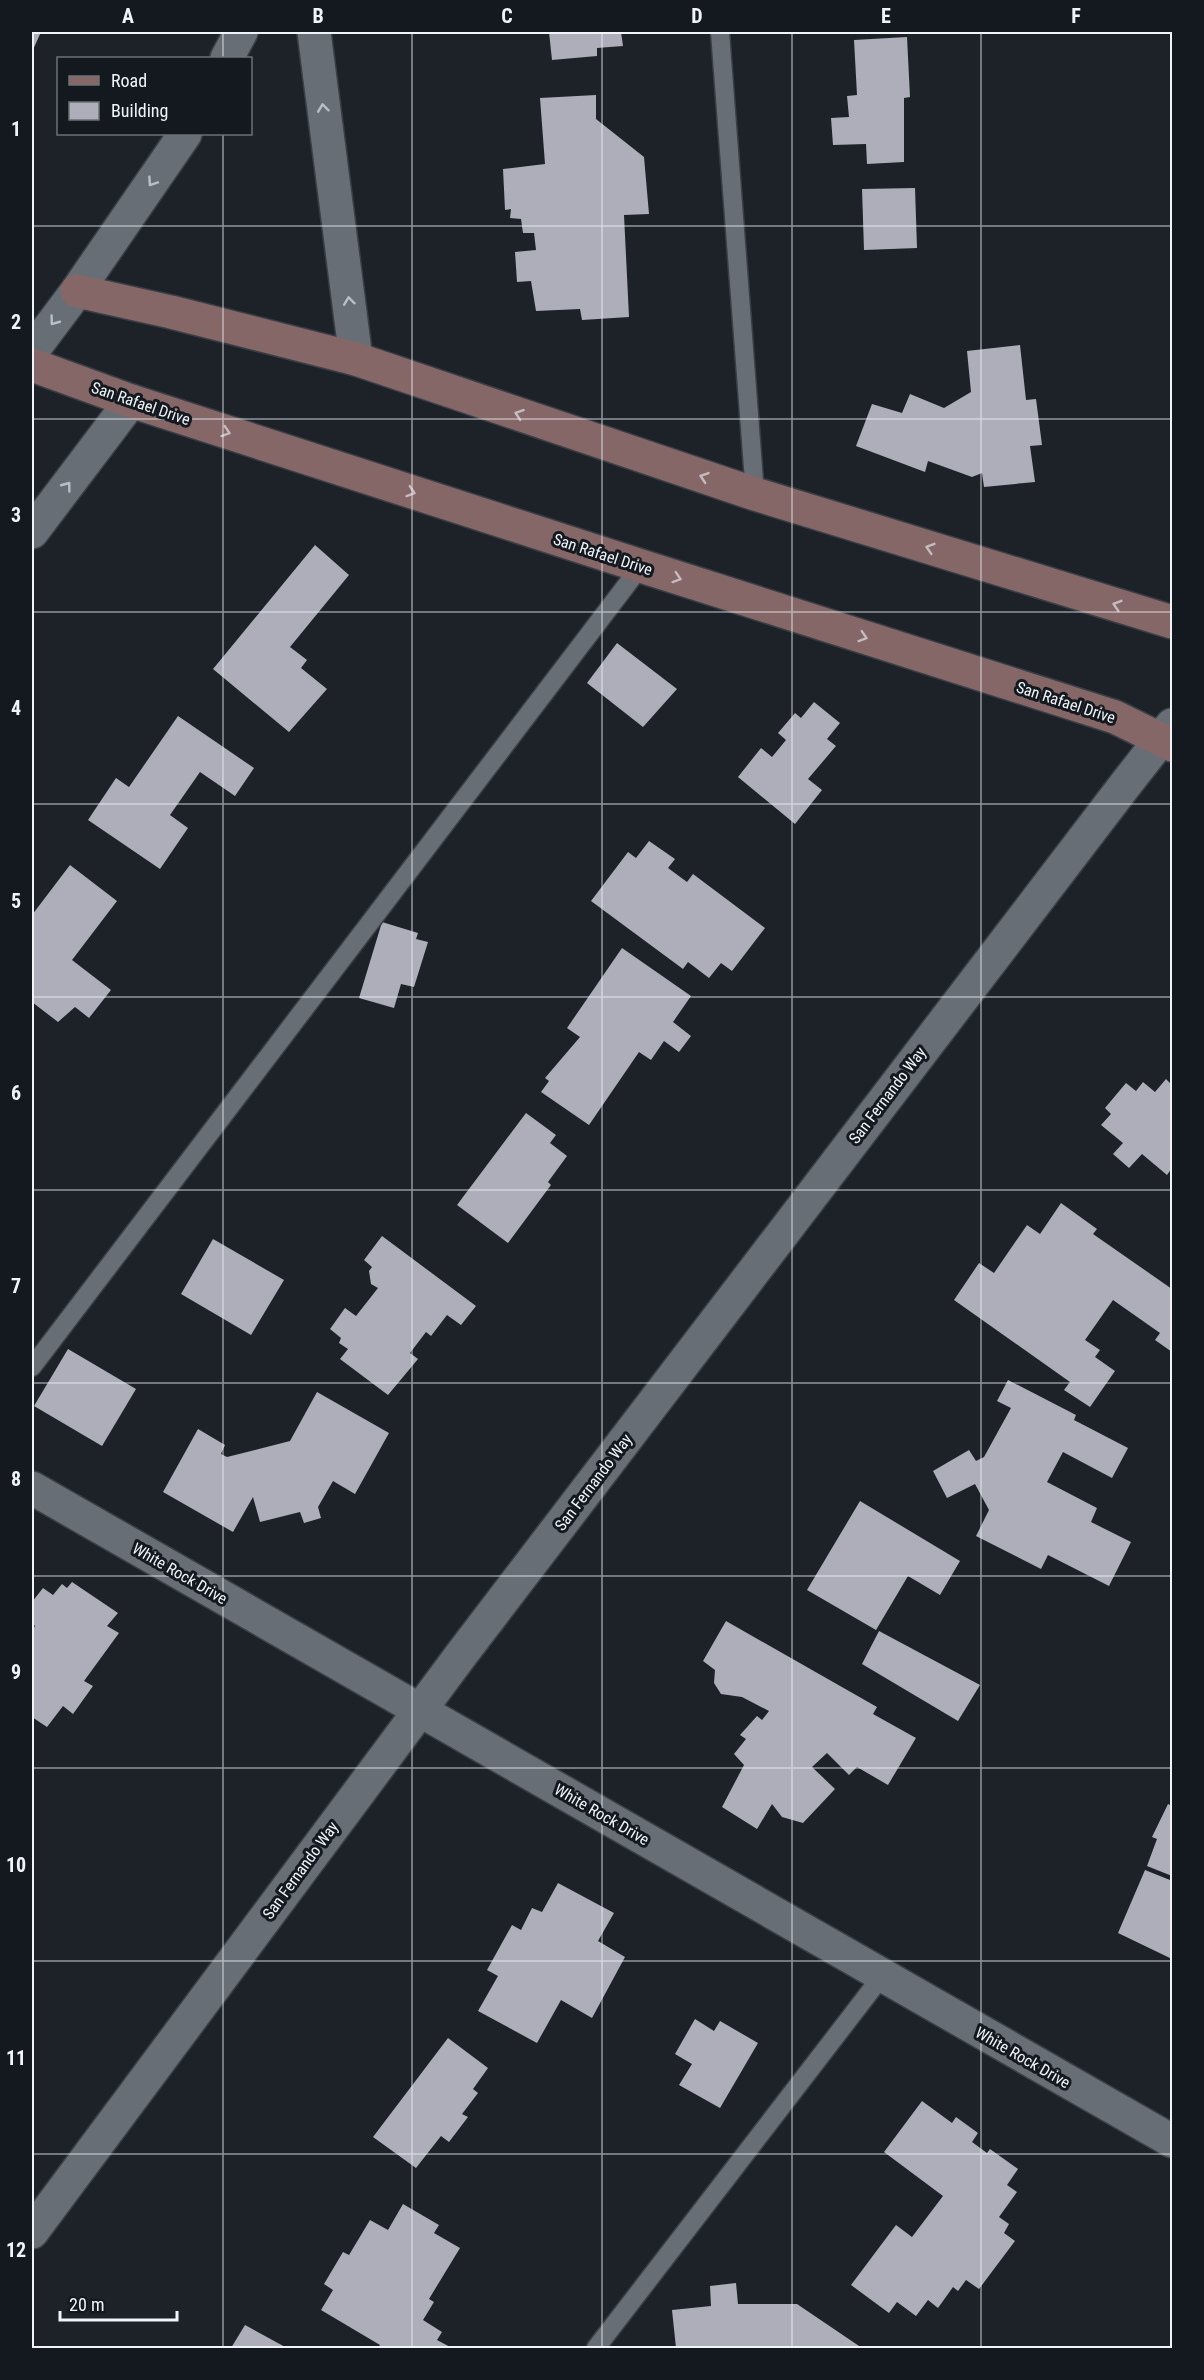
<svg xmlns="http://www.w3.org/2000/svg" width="1204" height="2380" font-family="'Roboto Condensed',sans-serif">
	<rect width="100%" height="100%" fill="#1d2229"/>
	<g fill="#adaeb9">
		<path d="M32 32H41L32 52Z"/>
		<path d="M549 32H621L623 46 597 48V56L552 60Z"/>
		<path d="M907 37 910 97 904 98V162L867 164 866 144 833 145 831 118 849 117 847 96 857 95 854 40Z"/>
		<path d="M596 95V119L644 157 649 214 624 215 629 317 582 320 580 309 536 311 531 281 517 282 515 252 536 250 534 233H523L521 219 510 218 511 209 505 210 503 169 545 164 540 98Z"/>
		<path d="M915 188 917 248 864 250 862 189Z"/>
		<path d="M1020 345 1026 400 1036 399 1042 445 1030 446 1035 482 984 487 982 473 972 477 928 461 925 472 856 446 872 404 902 413 910 394 944 408 971 392 967 351Z"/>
		<path d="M315 545 349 575 290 647 307 660 301 668 327 689 289 732 213 669Z"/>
		<path d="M617 643 677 689 643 727 587 683Z"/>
		<path d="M814 702 840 723 827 739 836 746 808 779 822 790 795 824 738 777 761 748 772 757 786 740 778 733 795 713 801 718Z"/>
		<path d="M178 716 254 768 235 796 200 772 170 815 188 828 160 869 88 820 116 778 129 787Z"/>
		<path d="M649 841 675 859 668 868 687 882 693 874 765 928 732 971 721 963 709 978 688 962 683 969 591 901 628 852 636 858Z"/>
		<path d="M70 865 117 901 72 960 111 990 89 1018 75 1007 58 1022 32 1002V915Z"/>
		<path d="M382 922 418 933 416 939 428 942 414 987 401 984 394 1008 359 998Z"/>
		<path d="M622 948 691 996 673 1022 691 1036 679 1052 664 1041 651 1060 639 1052 589 1125 541 1092 549 1081 545 1078 580 1037 567 1028Z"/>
		<path d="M1166 1079 1172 1085V1168L1167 1175 1142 1154 1129 1168 1113 1154 1123 1143 1101 1125 1111 1114 1105 1108 1126 1083 1136 1091 1143 1082 1155 1092Z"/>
		<path d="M526 1113 556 1135 550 1143 567 1156 548 1182 551 1185 508 1243 457 1205Z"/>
		<path d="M1061 1203 1097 1229 1093 1234 1172 1289V1352L1155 1340 1160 1333 1113 1300 1085 1340 1100 1350 1095 1357 1115 1371 1090 1407 1064 1390 1070 1382 954 1300 979 1263 994 1273 1027 1225 1040 1234Z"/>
		<path d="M382 1236 476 1306 461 1325 447 1315 431 1336 426 1332 410 1353 418 1359 388 1395 340 1359 348 1349 339 1343 341 1338 330 1329 345 1308 356 1316 378 1288 371 1284 369 1271 372 1267 364 1260Z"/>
		<path d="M213 1239 284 1280 251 1335 181 1294Z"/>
		<path d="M68 1349 136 1389 102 1446 34 1406Z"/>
		<path d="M1008 1380 1076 1415 1074 1420 1128 1448 1112 1478 1063 1452 1047 1482 1097 1508 1091 1522 1131 1542 1109 1586 1048 1555 1041 1569 976 1536 989 1510 975 1484 947 1498 933 1471 969 1450 976 1461 984 1457 1011 1408 997 1401Z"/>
		<path d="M317 1392 389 1433 355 1494 333 1481 318 1507 321 1518 304 1523 300 1512 260 1522 253 1497 233 1532 163 1492 198 1429 225 1445 221 1454 227 1457 290 1441Z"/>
		<path d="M860 1501 960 1561 940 1595 908 1576 876 1630 807 1590Z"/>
		<path d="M72 1582 118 1613 107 1626 119 1633 84 1681 93 1686 73 1714 63 1706 47 1727 32 1717V1631L35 1626 32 1623V1602L43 1588 53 1595 62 1584 67 1588Z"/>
		<path d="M726 1621 877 1707 873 1714 916 1738 888 1785 857 1767 849 1775 827 1753 812 1767 835 1789 803 1823 782 1817 772 1804 757 1829 722 1807 744 1765 734 1754 746 1739 740 1735 757 1716 762 1720 769 1711 742 1697 721 1694 714 1683 715 1670 703 1661Z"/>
		<path d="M879 1631 980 1685 958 1721 862 1664Z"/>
		<path d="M1168 1804 1172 1806V1959L1118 1933 1145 1870 1170 1880 1172 1876 1147 1866 1157 1839 1152 1837Z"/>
		<path d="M558 1883 614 1913 598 1941 625 1957 592 2018 561 2000 537 2043 478 2011 498 1976 487 1970 512 1925 521 1930 532 1908 542 1912Z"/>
		<path d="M695 2019 714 2031 720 2021 758 2043 720 2108 679 2085 692 2064 675 2054Z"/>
		<path d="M448 2038 488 2068 473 2089 478 2093 462 2114 468 2117 449 2142 441 2136 416 2168 373 2137Z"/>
		<path d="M922 2101 952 2123 956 2117 978 2133 972 2142 987 2153 990 2149 1018 2169 1007 2185 1017 2192 999 2217 1009 2224 1004 2233 1015 2241 979 2289 966 2280 958 2291 953 2287 938 2308 928 2300 916 2316 897 2302 889 2313 851 2285 896 2225 912 2237 943 2196 884 2152Z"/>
		<path d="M403 2204 439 2225 434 2233 460 2248 429 2299 434 2302 423 2320 442 2332 437 2340 452 2348H378L380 2345 321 2310 333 2290 324 2284 343 2252 349 2255 370 2220 388 2230Z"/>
		<path d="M736 2283 738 2304H797L862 2348H676L672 2310 711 2306 710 2286Z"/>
		<path d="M245 2325 287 2348H231Z"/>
	</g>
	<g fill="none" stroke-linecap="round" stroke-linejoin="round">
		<g stroke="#3a3e45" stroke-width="21">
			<g id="lane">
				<path d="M720 32 755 494"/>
				<path d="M32 1367 641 566"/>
				<path d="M596 2348 882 1976"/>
			</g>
		</g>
		<g stroke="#3a3e45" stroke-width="36">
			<g id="street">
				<path d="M314 32 356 359"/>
				<path d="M227 58 241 32"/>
				<path d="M32 351 77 291 185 134"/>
				<path d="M32 532 131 401"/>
				<path d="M32 1488 1172 2141"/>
				<path d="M32 2232 461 1655 1125 785 1172 725"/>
			</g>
		</g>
		<g stroke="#3a3e45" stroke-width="36">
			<g id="secondary">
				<path d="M77 291 171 312 356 359 755 494 1172 622"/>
				<path d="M32 365 131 401 641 566 1115 717 1172 745"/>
			</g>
		</g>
		<use href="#lane" stroke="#686e76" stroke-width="18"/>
		<use href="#street" stroke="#686e76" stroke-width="33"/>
		<use href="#secondary" stroke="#866767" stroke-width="33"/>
	</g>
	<defs><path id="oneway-chevron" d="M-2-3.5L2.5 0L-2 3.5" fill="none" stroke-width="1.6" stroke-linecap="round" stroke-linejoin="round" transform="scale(1.5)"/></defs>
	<g stroke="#babec5">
		<use href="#oneway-chevron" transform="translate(323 108) rotate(-97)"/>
		<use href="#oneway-chevron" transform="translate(152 182) rotate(124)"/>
		<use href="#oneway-chevron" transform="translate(349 301) rotate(-97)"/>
		<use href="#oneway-chevron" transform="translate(54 321) rotate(127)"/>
		<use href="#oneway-chevron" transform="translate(67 486) rotate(-53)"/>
	</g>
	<g stroke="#c6bcbf">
		<use href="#oneway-chevron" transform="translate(519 414) rotate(-161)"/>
		<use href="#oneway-chevron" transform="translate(226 432) rotate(18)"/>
		<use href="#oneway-chevron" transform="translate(704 477) rotate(-161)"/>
		<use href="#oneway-chevron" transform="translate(411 492) rotate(18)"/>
		<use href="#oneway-chevron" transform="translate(930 548) rotate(-163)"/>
		<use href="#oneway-chevron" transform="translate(677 578) rotate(18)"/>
		<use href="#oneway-chevron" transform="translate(1117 605) rotate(-163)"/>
		<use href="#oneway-chevron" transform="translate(863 637) rotate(18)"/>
	</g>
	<path fill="none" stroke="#f0f4f9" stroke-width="1.5" stroke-opacity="0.55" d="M223 32V58M412 32V2348M602 32V2348M792 32V2348M981 32V2348M223 134V2348M32 226H1172M32 419H1172M32 612H1172M32 804H1172M32 997H1172M32 1190H1172M32 1383H1172M32 1576H1172M32 1768H1172M32 1961H1172M32 2154H1172"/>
	<g text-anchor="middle" stroke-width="6" stroke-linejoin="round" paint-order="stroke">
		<g font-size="16" fill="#f0f4f9" stroke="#14191f">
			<text transform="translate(141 403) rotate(19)" y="6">San Rafael Drive</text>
			<text transform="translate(603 554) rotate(18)" y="6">San Rafael Drive</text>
			<text transform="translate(1066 702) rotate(18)" y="6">San Rafael Drive</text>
			<text transform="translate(887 1095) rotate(-53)" y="6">San Fernando Way</text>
			<text transform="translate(593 1482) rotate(-53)" y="6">San Fernando Way</text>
			<text transform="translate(180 1573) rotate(30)" y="6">White Rock Drive</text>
			<text transform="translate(602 1814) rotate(30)" y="6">White Rock Drive</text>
			<text transform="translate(300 1870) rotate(-54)" y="6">San Fernando Way</text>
			<text transform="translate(1023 2057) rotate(30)" y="6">White Rock Drive</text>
		</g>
	</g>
	<rect width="1204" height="2380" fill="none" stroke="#14191f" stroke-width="66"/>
	<rect x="57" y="57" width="195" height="78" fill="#14191f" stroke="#6c7176" stroke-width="1.5"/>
	<rect x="69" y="76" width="30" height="9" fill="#866767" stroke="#6c7176" stroke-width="1.5"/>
	<text x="111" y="87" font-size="18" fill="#f0f4f9">Road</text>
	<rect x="69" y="102" width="30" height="18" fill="#adaeb9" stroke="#6c7176" stroke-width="1.5"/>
	<text x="111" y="117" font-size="18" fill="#f0f4f9">Building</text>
	<path d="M60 2311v9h117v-9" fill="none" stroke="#f0f4f9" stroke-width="3"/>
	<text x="69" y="2311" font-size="18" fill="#f0f4f9" stroke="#14191f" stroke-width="4.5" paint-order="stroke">20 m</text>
	<rect x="33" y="33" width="1138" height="2314" fill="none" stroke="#f0f4f9" stroke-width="2"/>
	<g font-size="20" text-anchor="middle" font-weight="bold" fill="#f0f4f9">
		<text x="128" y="23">A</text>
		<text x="318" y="23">B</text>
		<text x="507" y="23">C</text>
		<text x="697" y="23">D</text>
		<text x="886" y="23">E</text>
		<text x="1076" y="23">F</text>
		<text x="16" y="136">1</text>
		<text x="16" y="329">2</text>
		<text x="16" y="522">3</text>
		<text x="16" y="715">4</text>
		<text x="16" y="908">5</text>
		<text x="16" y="1100">6</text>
		<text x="16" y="1293">7</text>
		<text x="16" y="1486">8</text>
		<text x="16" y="1679">9</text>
		<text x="16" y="1872">10</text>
		<text x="16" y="2065">11</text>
		<text x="16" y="2257">12</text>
	</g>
</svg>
